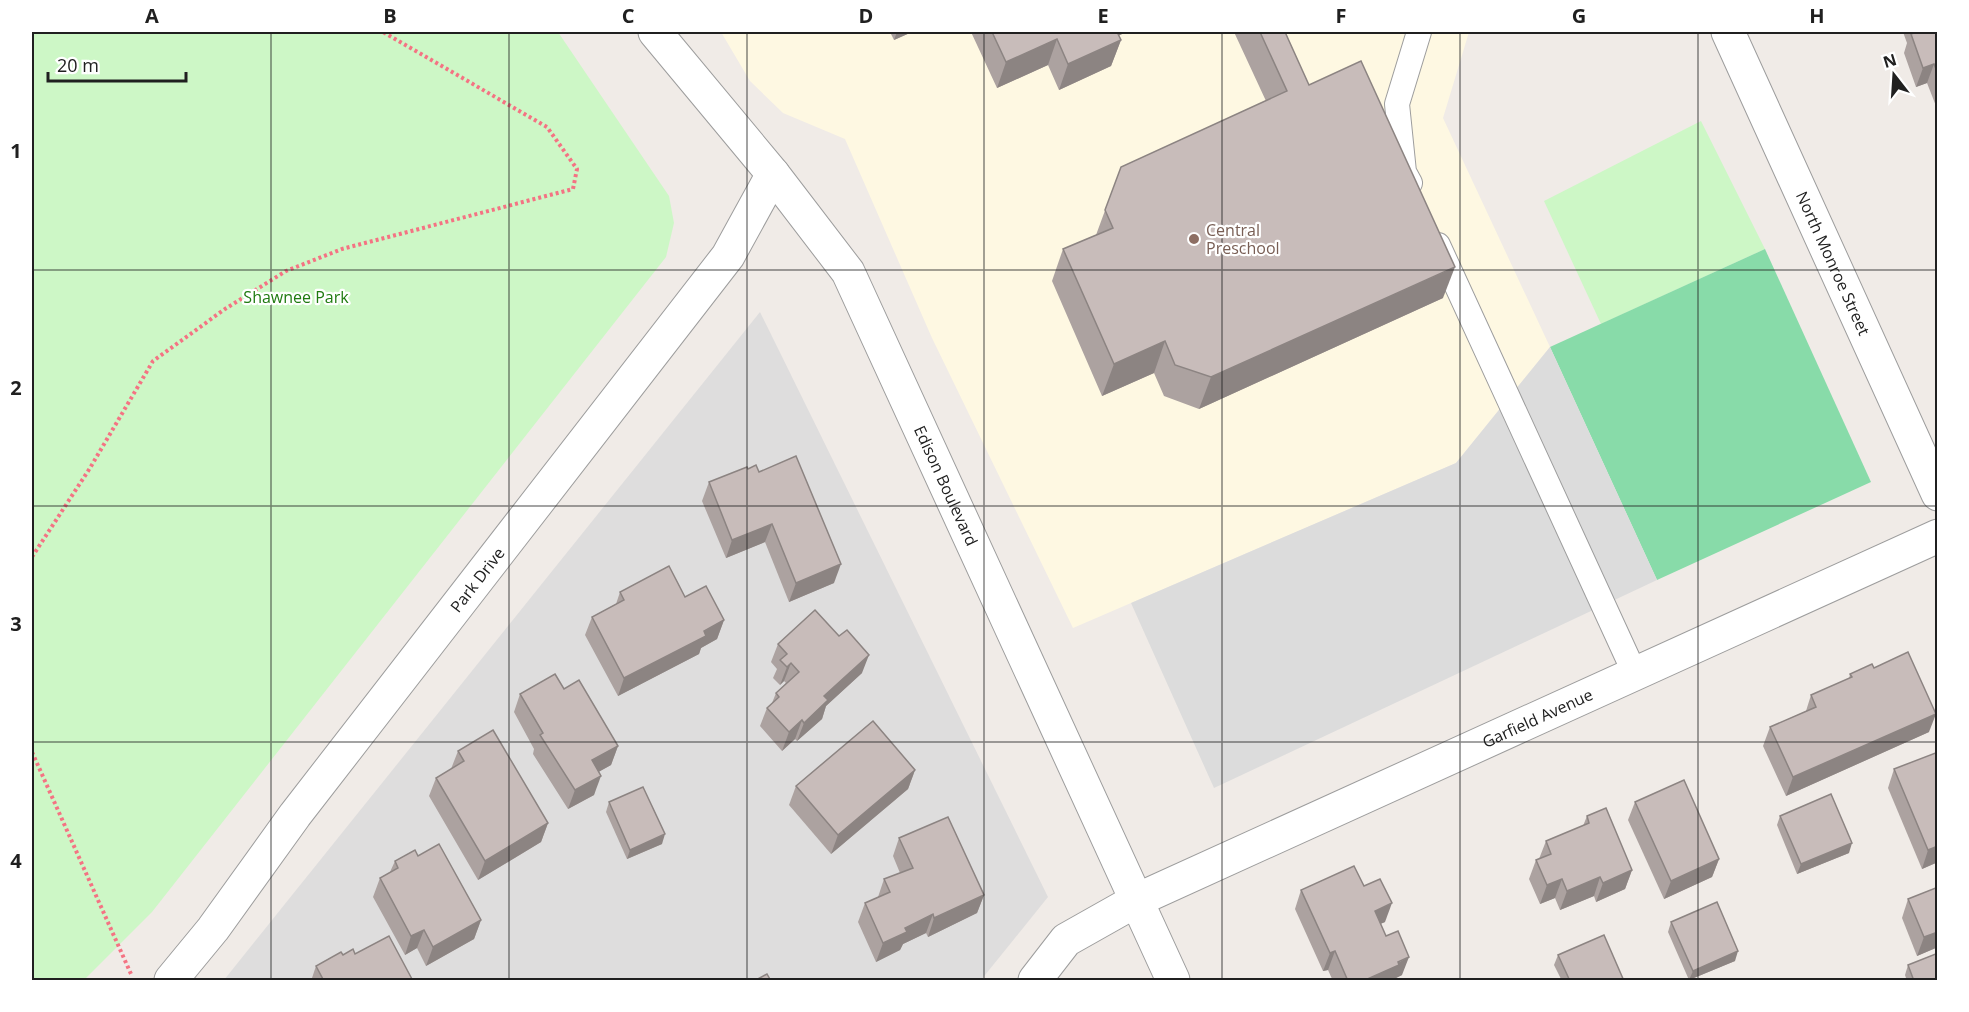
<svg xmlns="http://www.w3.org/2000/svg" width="1969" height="1012" font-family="'Open Sans',sans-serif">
	<rect width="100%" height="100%" fill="#f0ebe7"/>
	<path fill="#dedddd" d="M760 312 1048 897 981 980H224Z"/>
	<path fill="#fef8e2" d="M721 32H1469L1443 118 1550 347 1456 463 1073 628 932 338 845 139 783 113 750 81Z"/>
	<g fill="#cdf7c6">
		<path d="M32 32H558L669 196 674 223 666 257 152 912 84 980H32Z"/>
		<path d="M1701 121 1765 249 1601 324 1544 201Z"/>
	</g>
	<path fill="#88dba9" d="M1765 249 1871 482 1657 580 1550 347Z"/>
	<path fill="#dcdcdc" d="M1550 347 1657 580 1214 788 1131 603 1456 463Z"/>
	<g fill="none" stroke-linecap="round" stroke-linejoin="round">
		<g stroke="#9d9d9d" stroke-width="26">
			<g id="lane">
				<path d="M1410 183 1404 172 1397 104 1419 32"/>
				<path d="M1438 245 1635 674"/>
			</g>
		</g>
		<g stroke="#9d9d9d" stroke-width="35">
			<g id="street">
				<path id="s1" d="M655 32 773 174 848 272 1173 980"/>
				<path id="s2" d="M1728 32 1938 494"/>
				<path id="s3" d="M171 980 213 929 295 815 728 256 773 174"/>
				<path id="s4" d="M1035 980 1066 940 1137 900 1938 536"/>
			</g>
		</g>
		<g stroke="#f47383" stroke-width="4" stroke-dasharray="3 3" stroke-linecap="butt">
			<path d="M32 557 90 468 153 361 225 309 286 271 342 249 573 189 577 169 547 127 383 32"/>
			<path d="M32 752 131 974"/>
		</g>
		<use href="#lane" stroke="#fff" stroke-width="24"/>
		<use href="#street" stroke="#fff" stroke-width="33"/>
	</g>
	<g fill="#aca2a0">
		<path d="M890 32H912L894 40Z"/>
		<path d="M971 32H1127L1119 35 1121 40 1111 66 1059 90 1048 65 997 88Z"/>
		<path d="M1234 32H1285L1309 85 1443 298 1199 409 1164 396 1154 373 1102 396 1052 281 1063 249 1096 235 1121 167 1266 101Z"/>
		<path d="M1903 32H1938V106H1936L1927 83 1916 87 1904 53 1907 43Z"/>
		<path d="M748 469 759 472 834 583 789 602 765 542 726 558 702 501 709 482Z"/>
		<path d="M620 592 685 597 724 620 717 639 701 648 699 654 618 696 585 635 592 617 616 604Z"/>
		<path d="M778 644 862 673 826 706 822 719 797 741 795 739 782 751 760 726 767 708 772 703 776 693 786 683 784 681 780 685 773 678 777 669 771 662Z"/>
		<path d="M1874 668 1929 732 1786 796 1763 746 1770 727 1806 711 1811 695 1849 679 1850 674Z"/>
		<path d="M564 689 618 746 611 765 598 772 594 795 568 809 533 754 534 749 514 712 520 694Z"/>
		<path d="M458 751 548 823 541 842 478 880 429 796 436 778 451 769Z"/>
		<path d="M1894 769 1938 862 1922 869 1888 788Z"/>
		<path d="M915 770 908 789 831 854 789 805 796 786Z"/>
		<path d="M609 802 662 844 627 859 606 812Z"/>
		<path d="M1635 802 1719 859 1712 877 1664 899 1628 820Z"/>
		<path d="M1587 816 1632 870 1625 889 1596 902 1594 896 1560 910 1555 898 1540 904 1529 879 1536 860 1539 859 1546 841 1583 826Z"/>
		<path d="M1780 816 1849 853 1797 874 1777 825Z"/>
		<path d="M899 838 984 895 977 913 928 937 926 933 903 944 900 950 876 962 858 922 865 903 878 897 884 879 900 873 893 856Z"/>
		<path d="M418 856 481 920 474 939 426 966 417 948 405 955 373 897 380 878 390 872 395 861Z"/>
		<path d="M1364 886 1385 922 1380 924 1402 975 1394 979V981H1333L1328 970 1323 971 1295 909 1301 890Z"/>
		<path d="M1938 887V947L1917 956 1902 918 1908 899Z"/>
		<path d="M1671 922 1735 961 1689 980 1668 932Z"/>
		<path d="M355 954 413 981H311L316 966 343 955Z"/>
		<path d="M1558 955 1624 981H1562L1554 965Z"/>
		<path d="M1908 965 1938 981H1907L1905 975Z"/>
	</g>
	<g fill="#8c8482">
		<path d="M897 32H912L894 40Z"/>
		<path d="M1105 32H1127L1101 43Z"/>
		<path d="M1057 39 1048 65 997 88 1006 62Z"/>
		<path d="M1121 40 1111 66 1059 90 1068 64Z"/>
		<path d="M1934 64 1927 83 1916 87 1923 68Z"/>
		<path d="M1455 267 1443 298 1199 409 1211 377Z"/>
		<path d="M1165 341 1154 373 1102 396 1114 364Z"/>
		<path d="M772 524 765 542 726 558 732 540Z"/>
		<path d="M841 564 834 583 789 602 796 583Z"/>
		<path d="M724 620 717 639 701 648 699 654 618 696 624 678Z"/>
		<path d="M869 655 862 673 826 706 822 719 797 741 804 723 824 696Z"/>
		<path d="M791 663 784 681 780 685 787 667Z"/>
		<path d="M1936 714 1929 732 1786 796 1793 777Z"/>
		<path d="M802 720 795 739 782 751 789 732Z"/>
		<path d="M618 746 611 765 586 779 592 760Z"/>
		<path d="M915 770 908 789 831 854 838 835Z"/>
		<path d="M601 776 594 795 568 809 575 790Z"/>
		<path d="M548 823 541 842 478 880 485 861Z"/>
		<path d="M665 834 662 844 627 859 630 850Z"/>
		<path d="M1852 843 1849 853 1797 874 1801 864Z"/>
		<path d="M1938 846V862L1922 869 1928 850Z"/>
		<path d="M1719 859 1712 877 1664 899 1671 881Z"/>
		<path d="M1632 870 1625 889 1596 902 1603 883Z"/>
		<path d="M1600 877 1594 896 1560 910 1567 891Z"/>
		<path d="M1562 879 1555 898 1540 904 1547 885Z"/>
		<path d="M984 895 977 913 928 937 934 918Z"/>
		<path d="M1392 903 1385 922 1368 929 1375 911Z"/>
		<path d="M933 914 926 933 903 944 900 950 876 962 883 943 905 928Z"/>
		<path d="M481 920 474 939 426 966 433 947Z"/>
		<path d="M424 930 417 948 405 955 411 936Z"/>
		<path d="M1938 932V947L1917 956 1924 937Z"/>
		<path d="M1335 951 1328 970 1323 971 1330 953Z"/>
		<path d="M1738 951 1735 961 1689 980 1693 971Z"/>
		<path d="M1409 957 1402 975 1394 979V981H1363Z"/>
	</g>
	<g fill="#c8bcba" stroke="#8c8482" stroke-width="1.5">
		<path d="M992 32H1117L1121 40 1068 64 1057 39 1006 62Z"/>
		<path d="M1260 32H1285L1309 85 1361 61 1455 267 1211 377 1175 365 1165 341 1114 364 1063 249 1113 228 1105 210 1121 167 1287 91Z"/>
		<path d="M1917 32H1938V74L1934 64 1923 68 1911 34Z"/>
		<path d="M796 456 841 564 796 583 772 524 732 540 709 482 747 467 748 469 756 465 759 472Z"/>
		<path d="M669 566 685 597 706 586 724 620 704 631 706 636 624 678 592 617 624 600 620 592Z"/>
		<path d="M815 610 839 636 847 630 869 655 824 696 828 700 804 723 802 720 789 732 767 708 779 697 776 693 799 672 791 663 787 667 780 660 787 654 778 644Z"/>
		<path d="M1908 652 1936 714 1793 777 1770 727 1816 707 1811 695 1852 677 1850 674 1872 664 1874 668Z"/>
		<path d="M555 674 564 689 579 680 618 746 592 760 601 776 575 790 540 735 543 733 520 694Z"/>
		<path d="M873 721 915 770 838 835 796 786Z"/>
		<path d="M493 730 548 823 485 861 436 778 464 761 458 751Z"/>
		<path d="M1938 752V846L1928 850 1894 769Z"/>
		<path d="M1684 780 1719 859 1671 881 1635 802Z"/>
		<path d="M643 787 665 834 630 850 609 802Z"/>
		<path d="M1831 794 1852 843 1801 864 1780 816Z"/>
		<path d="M1606 808 1632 870 1603 883 1600 877 1567 891 1562 879 1547 885 1536 860 1551 854 1546 841 1589 823 1587 816Z"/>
		<path d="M948 817 984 895 934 918 933 914 905 928 907 932 883 943 865 903 890 892 884 879 913 868 899 838Z"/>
		<path d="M439 844 481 920 433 947 424 930 411 936 380 878 398 868 395 861 415 850 418 856Z"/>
		<path d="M1354 866 1364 886 1380 879 1392 903 1375 911 1386 936 1398 931 1409 957 1398 962 1399 965 1363 981H1348L1335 951 1330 953 1301 890Z"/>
		<path d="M1938 887V932L1924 937 1908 899Z"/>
		<path d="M1717 902 1738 951 1693 971 1671 922Z"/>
		<path d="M1604 935 1624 981H1570L1558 955Z"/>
		<path d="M389 936 413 981H324L316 966 341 952 343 955 353 949 355 954Z"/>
		<path d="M1938 953V981H1914L1908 965Z"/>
		<path d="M767 974 771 981H754Z"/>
	</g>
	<path fill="none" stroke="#202020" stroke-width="1.5" stroke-opacity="0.55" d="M271 32V980M509 32V980M747 32V980M984 32V980M1222 32V980M1460 32V980M1698 32V980M32 270H1938M32 506H1938M32 742H1938"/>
	<circle fill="#8d6e63" stroke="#fff" stroke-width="2" cx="1194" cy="239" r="6"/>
	<g text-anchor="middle" stroke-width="4.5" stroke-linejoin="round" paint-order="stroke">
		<g font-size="16" fill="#785e54" stroke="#fff" text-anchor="start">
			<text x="1206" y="236">Central<tspan x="1206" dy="18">Preschool</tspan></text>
		</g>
		<g font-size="16" fill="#202020" stroke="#fff">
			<text dy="6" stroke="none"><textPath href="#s2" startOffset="254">North Monroe Street</textPath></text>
			<text dy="6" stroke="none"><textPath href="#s1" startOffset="543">Edison Boulevard</textPath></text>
			<text dy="6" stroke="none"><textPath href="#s3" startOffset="504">Park Drive</textPath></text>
			<text dy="6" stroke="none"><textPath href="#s4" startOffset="572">Garfield Avenue</textPath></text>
		</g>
		<g font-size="16" fill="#1f7b10" stroke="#fff">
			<text x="296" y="303">Shawnee Park</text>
		</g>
	</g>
	<rect width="1969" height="1012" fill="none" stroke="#ffffff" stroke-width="66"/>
	<g transform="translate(1894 75) rotate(343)" stroke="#ffffff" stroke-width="4.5" paint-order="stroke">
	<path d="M0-4.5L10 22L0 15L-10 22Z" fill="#202020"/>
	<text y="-9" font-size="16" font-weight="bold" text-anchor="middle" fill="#202020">N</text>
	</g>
	<path d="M48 72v9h138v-9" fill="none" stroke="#202020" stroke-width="3"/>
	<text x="57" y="72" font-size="18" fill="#202020" stroke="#ffffff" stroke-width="4.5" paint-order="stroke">20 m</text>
	<rect x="33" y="33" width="1903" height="946" fill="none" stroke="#202020" stroke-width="2"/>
	<g font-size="20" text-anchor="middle" font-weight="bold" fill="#202020">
		<text x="152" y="23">A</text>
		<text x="390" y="23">B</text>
		<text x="628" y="23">C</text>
		<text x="866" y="23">D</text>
		<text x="1103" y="23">E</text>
		<text x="1341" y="23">F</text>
		<text x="1579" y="23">G</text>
		<text x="1817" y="23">H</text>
		<text x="16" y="158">1</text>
		<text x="16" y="395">2</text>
		<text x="16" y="631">3</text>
		<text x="16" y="868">4</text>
	</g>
</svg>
